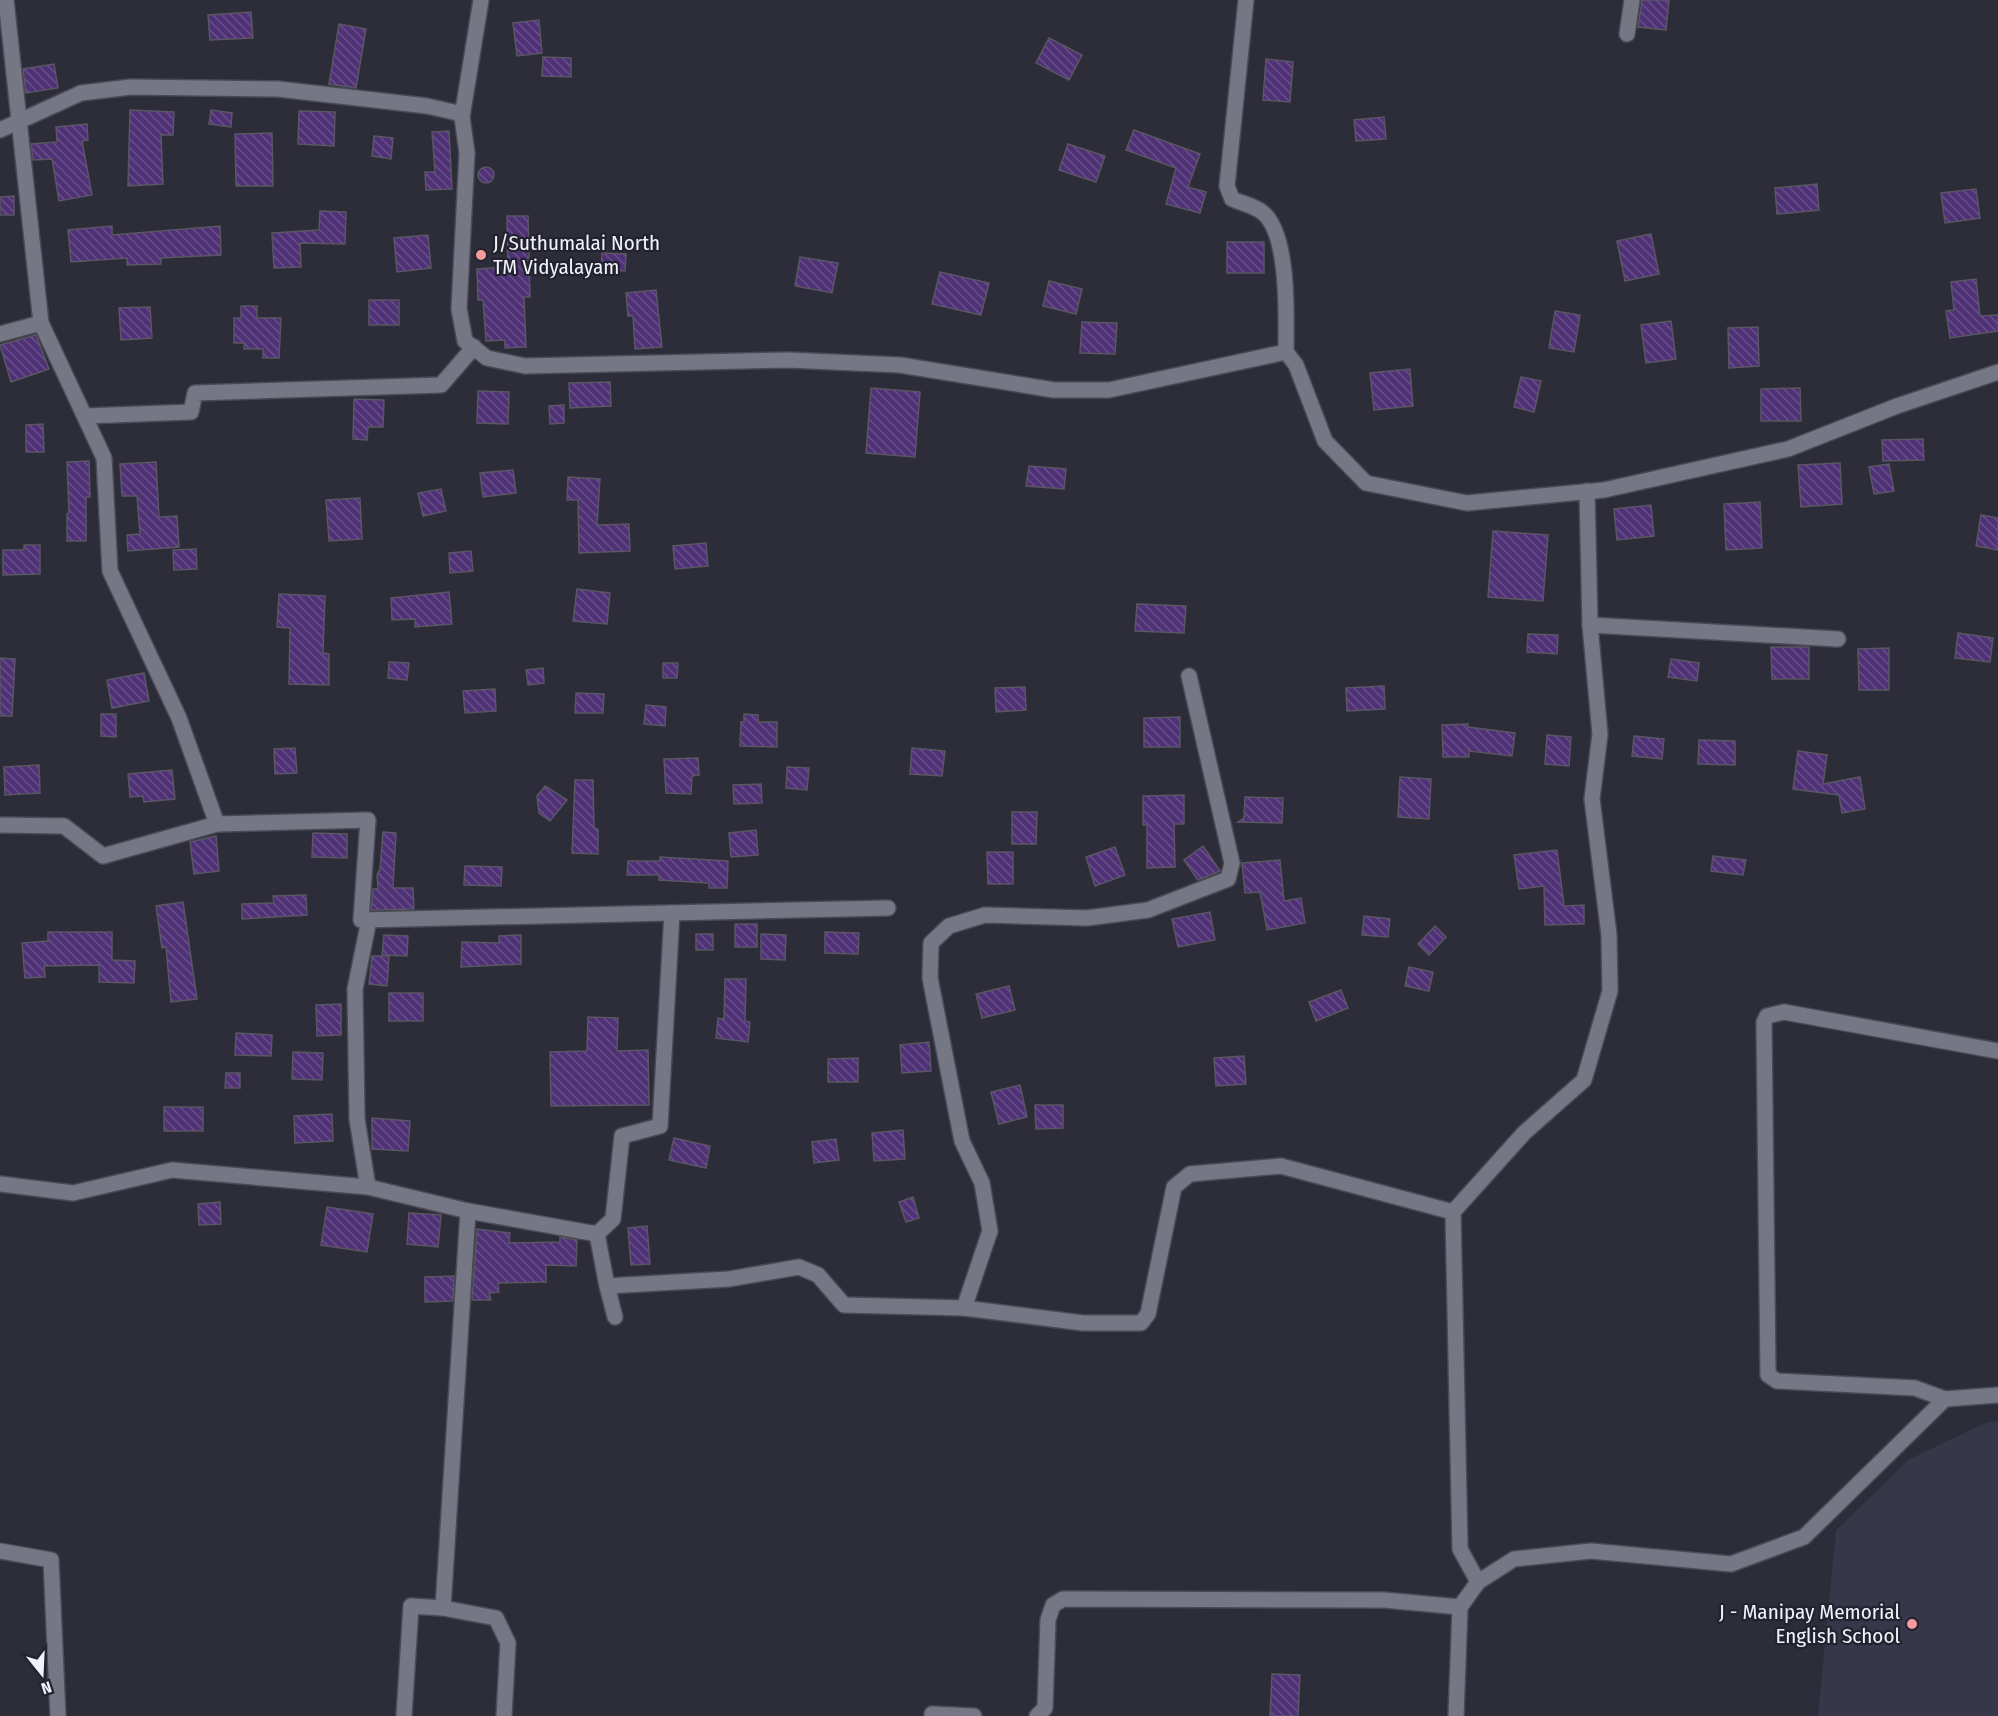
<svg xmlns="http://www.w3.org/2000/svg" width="1998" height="1716" font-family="'Fira Sans Condensed',sans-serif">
	<defs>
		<pattern id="building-back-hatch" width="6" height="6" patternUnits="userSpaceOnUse" patternTransform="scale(1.5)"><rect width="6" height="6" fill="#4f3176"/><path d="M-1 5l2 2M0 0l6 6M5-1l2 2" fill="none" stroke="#694f8a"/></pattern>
	</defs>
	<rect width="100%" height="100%" fill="#2c2d39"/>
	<path fill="#363749" d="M1998 1421V1716H1818L1836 1531 1908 1460 1987 1422Z"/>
	<g fill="url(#building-back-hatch)" stroke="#5a5663" stroke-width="1.5">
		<path d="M1642 0H1669L1666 30 1638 27Z"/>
		<path d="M251 12 253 38 210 40 208 15Z"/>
		<path d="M539 20 542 53 517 56 513 23Z"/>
		<path d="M339 24 366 29 356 88 329 84Z"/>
		<path d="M1049 38 1082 55 1069 80 1036 63Z"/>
		<path d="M543 57 571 58V77L542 76Z"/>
		<path d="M1266 59 1293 62 1290 102 1263 100Z"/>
		<path d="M54 64 58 88 26 93 23 69Z"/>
		<path d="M130 110 174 112 173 135H161L163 184 128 186Z"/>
		<path d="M211 110 232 113 231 127 209 124Z"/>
		<path d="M299 111 335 112 334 146 298 144Z"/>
		<path d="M1384 117 1386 139 1356 141 1354 120Z"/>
		<path d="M87 124 88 140 82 141 92 195 59 201 52 159 33 160 31 144 57 142 56 127Z"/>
		<path d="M1134 130 1200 154 1188 187 1206 192 1200 213 1166 204 1176 168 1126 150Z"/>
		<path d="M449 131 452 189 426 190 425 172H435L432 132Z"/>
		<path d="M272 133 273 186H236L235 134Z"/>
		<path d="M374 136 393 138 391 159 372 156Z"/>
		<path d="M1068 144 1105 156 1096 182 1059 170Z"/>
		<circle cx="486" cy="175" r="8"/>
		<path d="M1817 184 1819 210 1777 214 1775 188Z"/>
		<path d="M1976 189 1980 218 1945 223 1941 193Z"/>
		<path d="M14 196V215H0V197Z"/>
		<path d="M320 211 346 212 345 244 300 243 301 267 274 268 272 233 319 230Z"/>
		<path d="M507 216H528L530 297H524L526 347 505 348V340L486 341 483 300H478L477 269 508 267Z"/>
		<path d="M112 226V235L220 226 221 255 161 258V264L127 265V258L71 262 68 230Z"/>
		<path d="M1651 234 1659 274 1625 281 1617 241Z"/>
		<path d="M428 235 431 268 397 272 394 238Z"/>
		<rect x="1227" y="242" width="37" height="31"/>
		<path d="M602 253 626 254 625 271 601 270Z"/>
		<path d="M800 257 838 263 832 293 795 286Z"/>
		<path d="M940 272 989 283 981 315 932 304Z"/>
		<path d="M1976 279 1980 316 1998 315V331L1950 338 1946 311 1954 310 1951 282Z"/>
		<path d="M1049 281 1082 289 1076 314 1043 306Z"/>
		<path d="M656 290 662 347 635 349 633 316H628L626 293Z"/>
		<rect x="369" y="300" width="30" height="25"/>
		<path d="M241 306H257V318H281L279 358H263V349H244V343H234V318H241Z"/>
		<path d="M150 307 152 338 121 340 119 308Z"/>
		<path d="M1555 311 1580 315 1574 352 1549 348Z"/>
		<path d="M1671 321 1676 359 1646 363 1641 325Z"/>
		<path d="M1082 322 1117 323 1115 354 1080 353Z"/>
		<path d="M1758 327 1759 366 1729 368 1728 328Z"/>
		<path d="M36 335 49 369 11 382 0 345Z"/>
		<path d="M1410 369 1413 406 1374 410 1370 373Z"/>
		<path d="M1521 377 1541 381 1534 412 1514 407Z"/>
		<path d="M610 382 611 406 570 408 569 383Z"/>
		<path d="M871 388 920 392 915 457 866 453Z"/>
		<path d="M1800 388 1801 421H1761V389Z"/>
		<path d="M478 391 509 392 508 424 477 423Z"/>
		<path d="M354 399 384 400 383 427H368L367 440 353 439Z"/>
		<path d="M564 405V423L550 424 549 406Z"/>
		<path d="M43 424 44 452H26V425Z"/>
		<path d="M1923 439 1924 460 1883 461 1882 440Z"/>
		<path d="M89 461 90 497H86V541H67V514L69 513 67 462Z"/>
		<path d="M156 462 159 517 177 516 179 547 128 551 127 535 140 534 137 496H122L120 464Z"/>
		<path d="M1840 463 1842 504 1801 507 1798 465Z"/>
		<path d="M1889 464 1894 491 1874 494 1869 467Z"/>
		<path d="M1029 466 1066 469 1064 489 1026 486Z"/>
		<path d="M513 470 516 493 483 497 480 473Z"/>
		<path d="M568 477 600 479 597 525 629 524 630 551 579 553 578 500H567Z"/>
		<path d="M441 489 446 511 423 516 418 493Z"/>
		<path d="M360 498 362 539 329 541 326 500Z"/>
		<path d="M1760 502 1762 548 1726 550 1724 504Z"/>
		<path d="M1651 505 1654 536 1617 540 1614 509Z"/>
		<path d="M1981 515 1998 518V550L1976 546Z"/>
		<path d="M1493 531 1548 535 1543 601 1488 597Z"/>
		<path d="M706 543 708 566 675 569 673 546Z"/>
		<path d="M24 545H40V574L3 575V550H24Z"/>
		<path d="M196 549 197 569 174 570 173 550Z"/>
		<path d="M471 551 473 571 450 573 449 553Z"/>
		<path d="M577 589 610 593 607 624 573 621Z"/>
		<path d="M449 592 452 624 415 627V619L392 620 391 598Z"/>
		<path d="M279 594 325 596 323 653 329 654V685L289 684 290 628 277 627Z"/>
		<path d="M1137 604 1186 606 1184 633 1135 631Z"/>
		<path d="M1958 633 1993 638 1990 662 1955 658Z"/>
		<path d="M1528 634 1558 635 1557 654 1527 652Z"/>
		<path d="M1771 647H1809V679H1772Z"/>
		<path d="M1889 648V690H1859L1858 649Z"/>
		<path d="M0 658 15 659 12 716H0Z"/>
		<path d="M1671 659 1699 663 1697 681 1668 677Z"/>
		<path d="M389 662 409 663 407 680 388 678Z"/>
		<path d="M663 663H678L677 678H663Z"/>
		<path d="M543 668 544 683 528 685 526 670Z"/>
		<path d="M144 673 149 701 112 708 107 680Z"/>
		<path d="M1384 686 1385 709 1347 711 1346 688Z"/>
		<path d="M1025 687 1026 710 996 712 995 688Z"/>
		<path d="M495 689 496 711 465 713 463 691Z"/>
		<path d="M576 693 604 694 603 713H575Z"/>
		<path d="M646 705 666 707 665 726 644 724Z"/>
		<path d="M101 714H116V737L101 736Z"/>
		<path d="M744 714 758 715V722H777V747L740 746 741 722H744Z"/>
		<path d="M1180 717V747H1144V718Z"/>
		<path d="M1468 724V727L1515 733 1512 756 1469 751V757H1443L1442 725Z"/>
		<path d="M1547 735 1571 737 1569 766 1545 764Z"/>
		<path d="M1634 736 1664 739 1662 759 1632 756Z"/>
		<path d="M1699 740 1735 741V765L1698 764Z"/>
		<path d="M295 748 297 773 275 774 274 749Z"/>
		<path d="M912 748 945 751 942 776 910 774Z"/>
		<path d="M1798 751 1827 755 1823 784 1860 777 1865 809 1842 813 1839 795 1793 789Z"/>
		<path d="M698 758 699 775 692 776 691 794 666 793 664 759Z"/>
		<path d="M39 765 40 793 5 795 4 767Z"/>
		<path d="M787 767 809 768 807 790 786 788Z"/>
		<path d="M172 770 175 799 144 802 143 796 130 797 128 774Z"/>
		<path d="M1400 777 1431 779 1429 819 1398 817Z"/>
		<path d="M575 780H593L594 828 598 829V854L572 853Z"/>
		<path d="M761 784 762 803 734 804 733 785Z"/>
		<path d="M545 786 567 800 550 821 539 813 537 796Z"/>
		<path d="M1184 795V824H1174L1175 867 1147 868V825H1143V796Z"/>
		<path d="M1245 797 1283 798 1282 823 1238 822 1244 818Z"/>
		<path d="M1012 812H1037L1036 844H1012Z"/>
		<path d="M756 830 758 855 731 857 729 833Z"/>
		<path d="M383 832 396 833 393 888H413L414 909 371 910 373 889H378L377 875 380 869Z"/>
		<path d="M313 833 347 834V858L312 857Z"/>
		<path d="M216 836 219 871 194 874 190 842Z"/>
		<path d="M1203 846 1220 871 1198 880 1184 860Z"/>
		<path d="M1115 847 1125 875 1095 886 1086 857Z"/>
		<path d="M1557 850 1564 906 1584 905V924L1545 925 1544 886 1519 889 1514 855Z"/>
		<path d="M987 852H1013V884H988Z"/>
		<path d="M1713 856 1746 860 1743 875 1711 871Z"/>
		<path d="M660 857 728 861 727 888H709V883L659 880V875H627L628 861H660Z"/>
		<path d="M1280 860 1284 901 1301 898 1305 923 1267 930 1260 892 1245 893 1242 863Z"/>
		<path d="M465 866 502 867 501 886 464 885Z"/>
		<path d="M306 895 307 915 242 919V904L274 903 273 896Z"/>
		<path d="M183 902 197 999 171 1002 166 947 162 948 156 906Z"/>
		<path d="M1210 912 1215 940 1178 947 1172 919Z"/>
		<path d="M1364 916 1390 919 1388 937 1362 935Z"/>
		<rect x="735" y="924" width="22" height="23"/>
		<path d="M1435 926 1446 937 1429 955 1418 944Z"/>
		<path d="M48 932H112V960L135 961 134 983 99 982V965L44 966 45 977 25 978 22 943 48 941Z"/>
		<path d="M825 932 859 933 858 954 825 953Z"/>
		<rect x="696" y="934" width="17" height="16"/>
		<path d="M761 934 786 935 785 960 761 959Z"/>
		<path d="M384 935 408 936 407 956 382 955Z"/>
		<path d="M521 935V964L461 967 462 942 499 943V936Z"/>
		<path d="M372 956H389L387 986 369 984Z"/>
		<path d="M1409 967 1433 972 1429 991 1405 986Z"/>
		<path d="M725 979H746L745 1021 750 1022 748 1042 716 1038 718 1018 724 1019Z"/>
		<path d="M1009 986 1015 1010 982 1018 976 994Z"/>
		<path d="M1341 990 1348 1008 1316 1021 1309 1002Z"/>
		<rect x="389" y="993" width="34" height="28"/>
		<path d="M341 1004V1035L317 1036 316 1005Z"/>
		<path d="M588 1017 618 1018 617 1051 648 1050 649 1105 551 1106 550 1052 587 1051Z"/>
		<path d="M236 1033 272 1035 271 1056 235 1055Z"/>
		<path d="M929 1042 931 1071 902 1073 900 1045Z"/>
		<path d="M293 1052 323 1053 322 1080 292 1079Z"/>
		<path d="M1244 1056 1246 1084 1216 1086 1214 1058Z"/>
		<path d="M858 1058V1082H828V1059Z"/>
		<path d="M226 1073H240V1088H225Z"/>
		<path d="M1020 1085 1027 1117 999 1124 991 1092Z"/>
		<path d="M1035 1105H1063V1128L1036 1129Z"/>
		<rect x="164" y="1107" width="39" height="24"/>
		<path d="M332 1114 333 1141 295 1143 294 1116Z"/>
		<path d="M372 1118 410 1121 408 1151 372 1149Z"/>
		<path d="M903 1130 905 1159 874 1161 872 1133Z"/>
		<path d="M674 1138 710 1146 706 1168 669 1160Z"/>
		<path d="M836 1139 839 1160 814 1163 812 1142Z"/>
		<path d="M913 1197 919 1218 906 1222 899 1202Z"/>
		<path d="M220 1202 221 1224 199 1225 198 1204Z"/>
		<path d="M327 1207 373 1214 367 1252 321 1245Z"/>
		<path d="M409 1213 441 1215 438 1247 407 1244Z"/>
		<path d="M647 1226 650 1264 631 1265 628 1228Z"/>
		<path d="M477 1229 510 1233 509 1243 560 1242V1237L577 1240 576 1266 546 1265V1282L498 1283 499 1292 489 1293 491 1300H472Z"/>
		<path d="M454 1276 453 1301 425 1302V1277Z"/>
		<path d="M1272 1674 1300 1675 1298 1716H1270Z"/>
	</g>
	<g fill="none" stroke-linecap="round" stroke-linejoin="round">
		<g stroke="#4a4a54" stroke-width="18">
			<g id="minor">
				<path d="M6 0 41 323 104 458 110 571 179 718 217 824"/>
				<path d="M1246 0 1227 186 1232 199C1241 203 1255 206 1262 212 1290 233 1286 319 1286 352"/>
				<path d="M1627 34 1632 0"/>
				<path d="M462 117 481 0"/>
				<path d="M0 130 81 93 131 87 278 89 427 106 458 113 462 117 467 153 459 309 465 341 487 358 525 366 788 360 900 365 1054 390H1109L1286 352 1296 365 1325 441 1366 483 1467 503 1604 490 1788 449 1897 406 1998 372"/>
				<path d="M0 334 41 323"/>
				<path d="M85 416 191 412 195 393 441 385 474 347"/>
				<path d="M1590 625 1838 639"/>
				<path d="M0 825 64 826 103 856 217 824 368 820 361 920 888 908"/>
				<path d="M0 1184 73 1193 172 1170 368 1187 468 1211 597 1234 607 1286 729 1279 799 1267 818 1275 844 1305 964 1308 1083 1323H1141L1148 1314 1174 1187 1190 1174 1281 1166 1453 1212 1460 1549 1478 1582"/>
				<path d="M368 1187 357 1119 355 989 369 920"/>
				<path d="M1453 1212 1524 1133 1584 1080 1610 991 1609 935 1592 799 1600 734 1590 625 1587 491"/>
				<path d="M597 1234 613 1219 622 1136 660 1126 672 913"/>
				<path d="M607 1286 615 1317"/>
				<path d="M964 1308 990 1231 982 1183 962 1141 930 978 931 943 949 926 985 915 1087 918 1148 910 1228 879 1232 863 1189 676"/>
				<path d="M1945 1399 1915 1388 1777 1381 1768 1375 1764 1022 1767 1016 1784 1012 1998 1051"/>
				<path d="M0 1551 51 1560 58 1716"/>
				<path d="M443 1608 496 1618 508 1643 504 1716"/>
				<path d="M932 1714 974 1716"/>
				<path d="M404 1716 411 1606 443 1608 468 1211"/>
				<path d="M1037 1716 1045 1708 1048 1620 1053 1605 1063 1599 1384 1600 1460 1607"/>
			</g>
		</g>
		<g stroke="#4a4a54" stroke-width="18">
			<path id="tertiary" d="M1456 1716 1460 1607 1478 1582 1514 1559 1591 1551 1731 1564 1804 1537 1945 1399 1998 1395"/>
		</g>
		<use href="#minor" stroke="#767785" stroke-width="15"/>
		<use href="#tertiary" stroke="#767785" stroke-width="15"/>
	</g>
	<g fill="#f59b9e" stroke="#23232f" stroke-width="2">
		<circle cx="481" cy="255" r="6"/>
		<circle cx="1912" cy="1624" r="6"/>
	</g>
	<g text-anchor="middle" stroke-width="4.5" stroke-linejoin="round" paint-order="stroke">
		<g font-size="21" fill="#f1f2fa" stroke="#23232f" text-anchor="start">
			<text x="493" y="250">J/Suthumalai North<tspan x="493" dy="24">TM Vidyalayam</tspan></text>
			<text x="1900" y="1619" text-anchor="end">J - Manipay Memorial<tspan x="1900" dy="24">English School</tspan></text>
		</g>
	</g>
	<g transform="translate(42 1674) rotate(162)" stroke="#23232f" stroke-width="4.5" paint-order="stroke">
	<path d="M0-4.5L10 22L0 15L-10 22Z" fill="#f1f2fa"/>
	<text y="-9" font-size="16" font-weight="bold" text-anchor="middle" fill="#f1f2fa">N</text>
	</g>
</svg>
